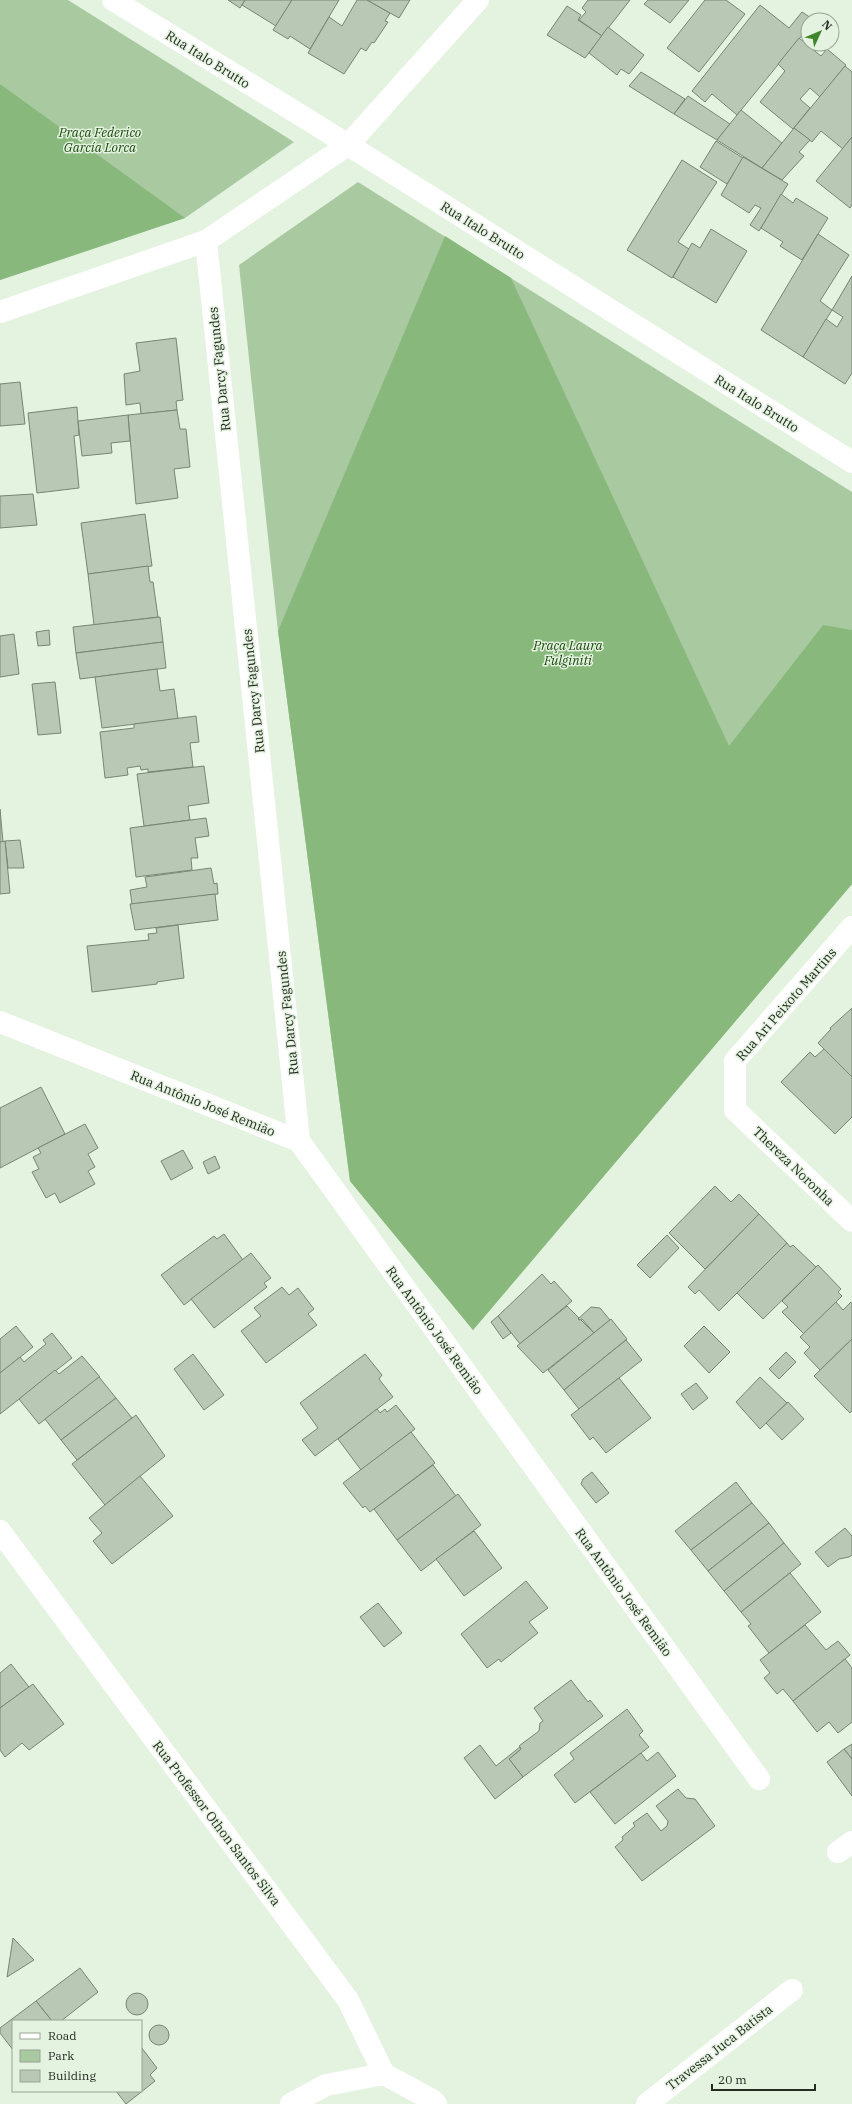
<svg xmlns="http://www.w3.org/2000/svg" width="852" height="2104" font-family="'IBM Plex Serif',serif">
	<rect width="100%" height="100%" fill="#e4f3e0"/>
	<g fill="#a9c9a1">
		<path d="M0 0H68L294 142 185 218 0 280Z"/>
		<path d="M358 182 852 492V884L473 1330 350 1181 278 631 239 265Z"/>
	</g>
	<g fill="#89b87d">
		<path d="M0 84 185 218 0 280Z"/>
		<path d="M445 236 511 278 729 746 823 625 852 630V884L473 1330 350 1181 278 631Z"/>
	</g>
	<g fill="#b9c8b5" stroke="#778574">
		<path d="M228 0H245L240 8Z"/>
		<path d="M245 0H292L276 26 242 5Z"/>
		<path d="M292 0H339L310 49 290 36 288 39 273 30Z"/>
		<path d="M357 0H367L390 13 385 21 388 22 374 43 372 42 366 51 361 48 344 74 308 53 329 17 342 26Z"/>
		<path d="M367 0H410L399 18Z"/>
		<path d="M588 0H630L602 36 579 20 586 12 582 8Z"/>
		<path d="M648 0H689L670 23 644 4Z"/>
		<path d="M705 0H726L745 14 699 72 667 48Z"/>
		<path d="M760 5 789 28 802 12 814 20H808V28L737 115 712 94 705 102 692 91Z"/>
		<path d="M567 6 581 15 578 20 602 36 585 58 547 35Z"/>
		<path d="M608 27 644 55 629 74 621 69 617 75 589 53Z"/>
		<path d="M799 38 821 56 827 49 846 65 820 97 810 88 800 99 810 108 793 129 760 102 785 71 778 64Z"/>
		<path d="M845 66 852 72V137L843 149 821 131 812 142 794 128Z"/>
		<path d="M641 72 685 99 674 114 629 86Z"/>
		<path d="M688 96 730 124 717 140 674 114Z"/>
		<path d="M741 110 782 143 762 168 717 140Z"/>
		<path d="M794 128 810 140 799 152 804 156 782 180 762 168Z"/>
		<path d="M852 137V205L850 208 816 181Z"/>
		<path d="M716 141 743 158 727 184 700 167Z"/>
		<path d="M743 157 788 184 759 231 750 225 761 208 755 205 749 213 721 195Z"/>
		<path d="M682 160 717 182 678 242 689 249 672 278 627 250Z"/>
		<path d="M781 194 793 203 796 198 828 218 802 260 780 246 783 242 761 228Z"/>
		<path d="M711 229 747 251 716 303 673 277 692 243 700 248Z"/>
		<path d="M818 234 849 255 820 301 832 310 803 357 761 330Z"/>
		<path d="M852 276V373L845 384 803 357 826 319 837 327 843 317 832 310Z"/>
		<path d="M176 338 183 400 176 401 177 410 141 414 140 403 126 405 124 374 140 371 136 343Z"/>
		<path d="M20 382 25 424 0 426V384Z"/>
		<path d="M77 407 79 435 74 436 79 488 37 493 28 413Z"/>
		<path d="M177 410 180 429H186L190 467 174 469 178 498 136 504 128 415Z"/>
		<path d="M128 415 130 441 111 443 112 453 82 456 78 421Z"/>
		<path d="M33 494 37 525 0 528V496Z"/>
		<path d="M145 514 152 566 88 574 81 523Z"/>
		<path d="M148 566 150 582H153L158 617 94 625 88 574Z"/>
		<path d="M160 617 163 642 76 653 73 627Z"/>
		<path d="M49 630 50 645 38 646 36 632Z"/>
		<path d="M14 634 19 674 0 677V636Z"/>
		<path d="M163 642 166 668 80 679 76 653Z"/>
		<path d="M157 669 160 691 174 689 178 719 102 728 95 677Z"/>
		<path d="M55 682 61 733 38 735 32 684Z"/>
		<path d="M196 716 199 742 190 743 193 767 148 772V769L141 770 140 766 127 768 128 775 105 778 100 732 134 728V724Z"/>
		<path d="M204 766 209 803 188 806 190 820 144 826 137 774Z"/>
		<path d="M0 809 3 842H0Z"/>
		<path d="M206 818 209 836 195 838 198 858H191L192 870 136 877 130 828Z"/>
		<path d="M20 840 24 868H8L5 841Z"/>
		<path d="M5 841 10 893 0 894V842Z"/>
		<path d="M211 868 214 884 217 883 218 894 132 904 130 890 147 887 145 877Z"/>
		<path d="M215 894 218 920 135 930 130 904Z"/>
		<path d="M178 925 184 978 157 982V984L92 992 87 946 149 940 148 934 157 933 156 928Z"/>
		<path d="M852 1008V1077L818 1043 831 1029 830 1028Z"/>
		<path d="M824 1049 852 1077V1117L835 1134 781 1082 810 1052 815 1057Z"/>
		<path d="M41 1087 65 1134 0 1168V1108Z"/>
		<path d="M85 1124 98 1148 88 1154 95 1167 88 1171 95 1184 60 1203 55 1193 46 1198 32 1172 39 1169 33 1157 41 1153 38 1148Z"/>
		<path d="M183 1150 193 1168 171 1180 161 1161Z"/>
		<path d="M215 1156 220 1168 208 1174 203 1162Z"/>
		<path d="M715 1186 731 1202 739 1194 759 1214 705 1269 669 1233Z"/>
		<path d="M759 1214 787 1243 719 1311 699 1290 695 1294 688 1287Z"/>
		<path d="M224 1234 243 1260 184 1305 161 1275 214 1236 217 1239Z"/>
		<path d="M667 1235 679 1248 650 1278 637 1265Z"/>
		<path d="M787 1243 790 1247 793 1245 816 1267 763 1319 737 1293Z"/>
		<path d="M251 1253 271 1278 264 1283 267 1287 214 1328 191 1299Z"/>
		<path d="M818 1265 841 1289 838 1292 842 1296 804 1334 782 1312 788 1307 782 1301Z"/>
		<path d="M542 1274 551 1284 554 1281 572 1301 520 1344 498 1316Z"/>
		<path d="M282 1287 289 1295 298 1288 314 1309 308 1314 317 1325 266 1363 241 1331 261 1316 254 1308Z"/>
		<path d="M836 1302 843 1310 851 1302 852 1304V1339L820 1370 804 1353 810 1347 800 1337Z"/>
		<path d="M567 1306 594 1333 543 1373 517 1346Z"/>
		<path d="M591 1307 600 1308 610 1320 594 1333 582 1319 580 1320 578 1319Z"/>
		<path d="M498 1316 511 1333 503 1339 491 1322Z"/>
		<path d="M611 1319 627 1339 564 1390 548 1370Z"/>
		<path d="M16 1326 33 1347 0 1373V1339Z"/>
		<path d="M704 1326 730 1352 709 1373 684 1346Z"/>
		<path d="M52 1333 72 1358 0 1414V1373L20 1357 24 1362 46 1344 43 1340Z"/>
		<path d="M852 1339V1411L850 1413 814 1376Z"/>
		<path d="M626 1340 642 1360 579 1409 564 1390Z"/>
		<path d="M786 1352 796 1362 779 1379 769 1369Z"/>
		<path d="M193 1354 224 1395 204 1410 174 1369Z"/>
		<path d="M365 1354 382 1375 379 1379 393 1397 315 1456 302 1440 318 1428 300 1403Z"/>
		<path d="M82 1356 100 1377 39 1424 19 1399 55 1370 59 1374Z"/>
		<path d="M99 1377 116 1398 61 1440 45 1419Z"/>
		<path d="M760 1377 787 1403 760 1429 736 1402Z"/>
		<path d="M619 1378 651 1418 606 1453 593 1437 590 1440 571 1415Z"/>
		<path d="M696 1383 708 1398 693 1410 681 1394Z"/>
		<path d="M116 1398 132 1418 77 1460 61 1440Z"/>
		<path d="M788 1402 804 1419 782 1440 766 1423Z"/>
		<path d="M396 1405 415 1429 361 1470 338 1439 377 1409 380 1413 385 1409 387 1412Z"/>
		<path d="M136 1415 165 1456 105 1505 72 1464Z"/>
		<path d="M411 1432 435 1463 370 1512 365 1506 363 1508 343 1483Z"/>
		<path d="M433 1465 456 1496 397 1540 374 1509Z"/>
		<path d="M592 1472 609 1493 596 1503 581 1484 583 1479Z"/>
		<path d="M140 1476 173 1516 112 1564 93 1541 102 1533 89 1518Z"/>
		<path d="M736 1482 752 1503 691 1550 675 1531Z"/>
		<path d="M458 1494 481 1525 421 1571 397 1540Z"/>
		<path d="M752 1503 769 1523 708 1571 691 1550Z"/>
		<path d="M769 1523 784 1543 724 1591 708 1571Z"/>
		<path d="M845 1528 852 1536V1555L849 1557 839 1559 828 1567 815 1552Z"/>
		<path d="M474 1531 502 1568 464 1596 436 1559Z"/>
		<path d="M784 1543 801 1564 741 1612 724 1591Z"/>
		<path d="M790 1573 821 1612 769 1653 748 1626 751 1624 741 1612Z"/>
		<path d="M526 1581 548 1608 529 1622 538 1633 501 1662 499 1659 487 1668 461 1634Z"/>
		<path d="M378 1603 402 1633 384 1647 360 1617Z"/>
		<path d="M805 1625 826 1650 838 1641 850 1655 793 1701 783 1689 777 1694 764 1678 770 1673 760 1660Z"/>
		<path d="M845 1659 852 1668V1722L838 1733 829 1722 817 1732 793 1701Z"/>
		<path d="M11 1664 29 1687 0 1708V1673Z"/>
		<path d="M571 1680 588 1702 590 1700 603 1716 523 1777 509 1759 521 1749 519 1746 539 1731 540 1723 543 1721 534 1708Z"/>
		<path d="M33 1684 64 1724 29 1750 22 1743 5 1757 0 1750V1708Z"/>
		<path d="M627 1709 643 1731 639 1735 649 1747 575 1803 554 1775 574 1759 570 1753Z"/>
		<path d="M852 1744V1759L844 1749Z"/>
		<path d="M480 1745 496 1766 520 1747 521 1749 509 1759 523 1777 495 1799 464 1758Z"/>
		<path d="M844 1749 852 1759V1796L827 1762Z"/>
		<path d="M658 1752 676 1776 615 1824 590 1792 641 1753 647 1761Z"/>
		<path d="M678 1789 686 1798 695 1799 715 1826 642 1881 615 1847 623 1840 622 1837 635 1826 633 1823 647 1813 661 1831 667 1826 668 1821 656 1806Z"/>
		<path d="M13 1938 34 1960 7 1977Z"/>
		<path d="M80 1968 98 1992 61 2021H52L36 2001Z"/>
		<circle cx="137" cy="2004" r="11"/>
		<path d="M36 2001 52 2021H13V2050L0 2033V2028Z"/>
		<circle cx="159" cy="2035" r="10"/>
		<path d="M141 2047 157 2068 150 2075 155 2081 126 2104 116 2091H141Z"/>
	</g>
	<g fill="none" stroke-linecap="round" stroke-linejoin="round">
		<g stroke="#fff" stroke-width="22">
			<path d="M113 0 310 121 852 462"/>
			<path d="M206 241 299 1141"/>
			<path d="M0 312 206 241 348 145 478 0"/>
			<path d="M852 927 735 1061V1110L852 1221"/>
			<path d="M0 1022 299 1141 759 1779"/>
			<path d="M0 1531 348 2000 384 2074 432 2100 436 2104"/>
			<path d="M838 1852 852 1842"/>
			<path d="M291 2104 326 2085 384 2074"/>
			<path d="M647 2104 792 1990"/>
		</g>
	</g>
	<g text-anchor="middle" stroke-width="3" stroke-linejoin="round" paint-order="stroke">
		<g font-size="13" fill="#252a23" stroke="#e4f3e0">
			<text transform="translate(208 59) rotate(32)" y="5">Rua Italo Brutto</text>
			<text transform="translate(483 230) rotate(32)" y="5">Rua Italo Brutto</text>
			<text transform="translate(219 369) rotate(-96)" y="5">Rua Darcy Fagundes</text>
			<text transform="translate(757 403) rotate(32)" y="5">Rua Italo Brutto</text>
			<text transform="translate(253 691) rotate(-96)" y="5">Rua Darcy Fagundes</text>
			<text transform="translate(786 1004) rotate(-49)" y="5">Rua Ari Peixoto Martins</text>
			<text transform="translate(287 1013) rotate(-96)" y="5">Rua Darcy Fagundes</text>
			<text transform="translate(203 1103) rotate(22)" y="5">Rua Antônio José Remião</text>
			<text transform="translate(794 1166) rotate(44)" y="5">Thereza Noronha</text>
			<text transform="translate(435 1330) rotate(54)" y="5">Rua Antônio José Remião</text>
			<text transform="translate(624 1592) rotate(54)" y="5">Rua Antônio José Remião</text>
			<text transform="translate(217 1823) rotate(53)" y="5">Rua Professor Othon Santos Silva</text>
			<text transform="translate(719 2047) rotate(-38)" y="5">Travessa Juca Batista</text>
		</g>
		<g font-size="13" font-style="italic" fill="#1c490d" stroke="#e4f3e0">
			<text x="100" y="137">Praça Federico<tspan x="100" dy="15">García Lorca</tspan></text>
			<text x="568" y="650">Praça Laura<tspan x="568" dy="15">Fulginiti</tspan></text>
		</g>
	</g>
	<rect x="12" y="2020" width="130" height="72" fill="#e4f3e0" stroke="#98a394"/>
	<rect x="20" y="2033" width="20" height="6" fill="#ffffff" stroke="#98a394"/>
	<text x="48" y="2040" font-size="12" fill="#252a23">Road</text>
	<rect x="20" y="2050" width="20" height="12" fill="#a9c9a1" stroke="#98a394"/>
	<text x="48" y="2060" font-size="12" fill="#252a23">Park</text>
	<rect x="20" y="2070" width="20" height="12" fill="#b9c8b5" stroke="#98a394"/>
	<text x="48" y="2080" font-size="12" fill="#252a23">Building</text>
	<g transform="translate(820 32) rotate(46)"><circle r="19" fill="#e4f3e0" stroke="#98a394"/>
	<path d="M0-3L7 15L0 10L-7 15Z" fill="#40852a"/>
	<text y="-6" font-size="11" font-weight="bold" text-anchor="middle" fill="#252a23">N</text>
	</g>
	<path d="M712 2084v6h103v-6" fill="none" stroke="#252a23" stroke-width="2"/>
	<text x="718" y="2084" font-size="12" fill="#252a23" stroke="#e4f3e0" stroke-width="3" paint-order="stroke">20 m</text>
</svg>
